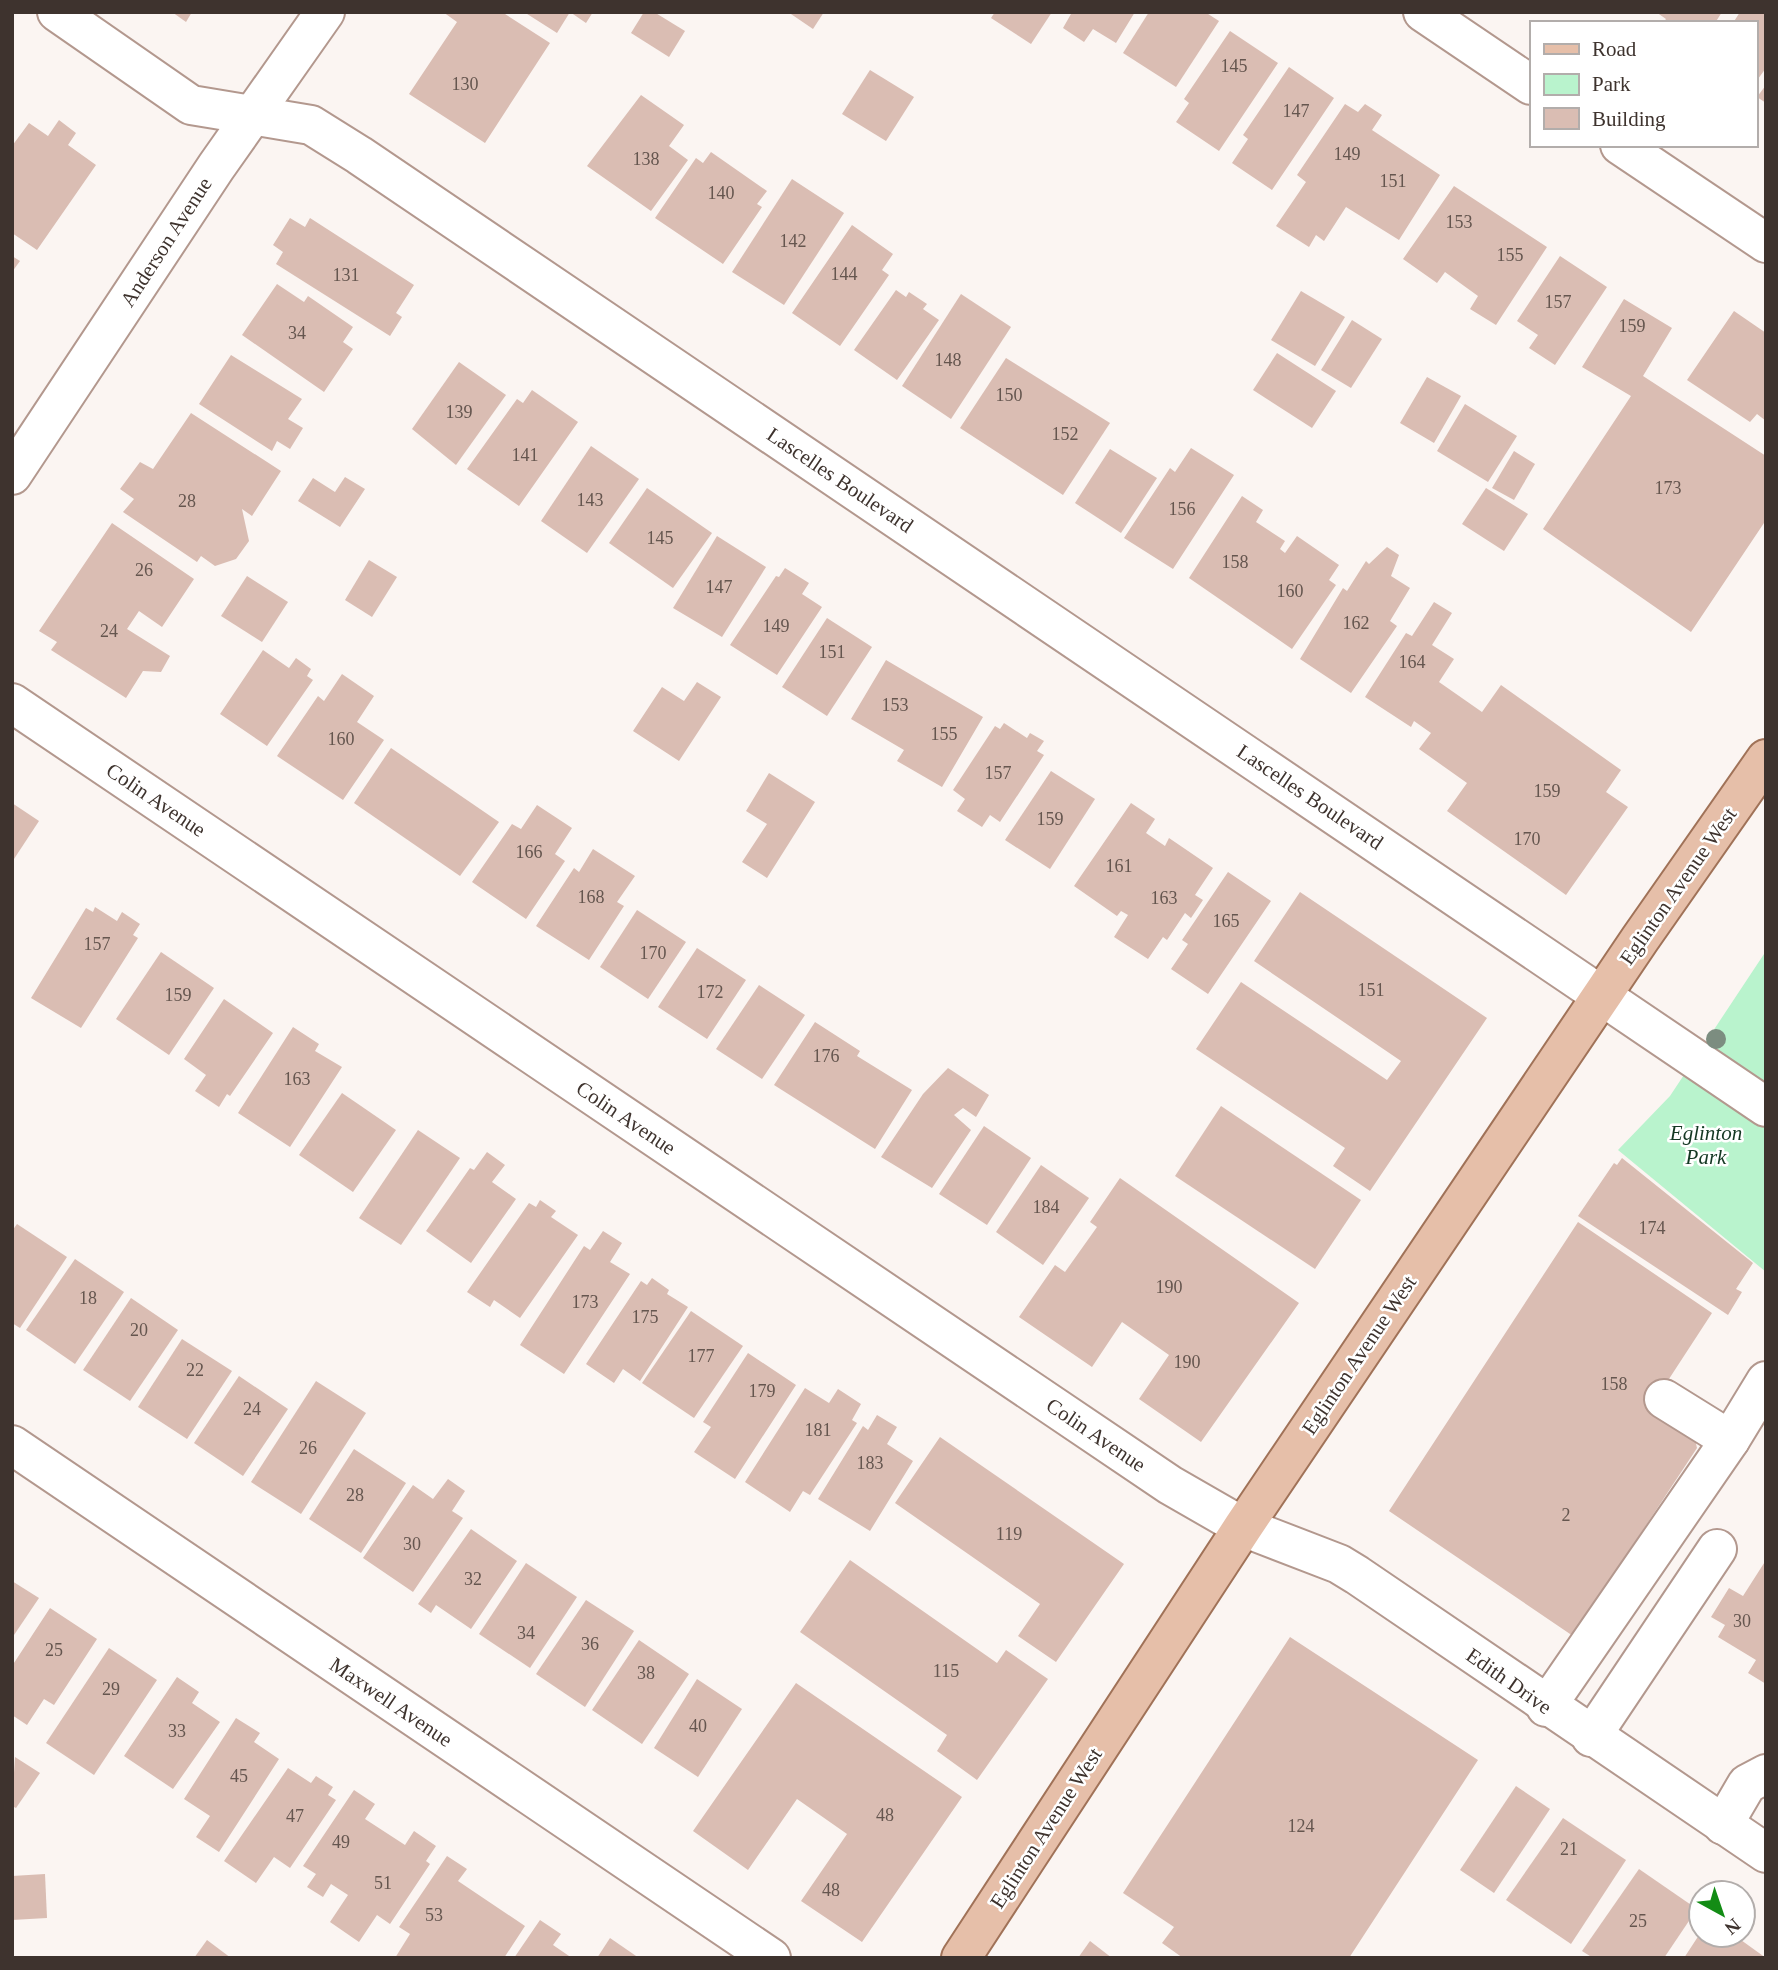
<svg xmlns="http://www.w3.org/2000/svg" width="1778" height="1970" font-family="Georgia,serif">
	<rect width="100%" height="100%" fill="#fbf5f2"/>
	<path fill="#b9f3cd" d="M1766 951V1272L1618 1150 1670 1096Z"/>
	<g fill="#dabdb3">
		<path d="M172 12H192L186 22Z"/>
		<path d="M443 12H502L550 43 485 143 409 94 457 22Z"/>
		<path d="M524 12H593L586 23 570 12 557 33Z"/>
		<path d="M644 12H654L685 31 669 57 631 33Z"/>
		<path d="M788 12H824L813 29Z"/>
		<path d="M995 12H1052L1031 44 991 18Z"/>
		<path d="M1068 12H1135L1116 43 1093 29 1084 42 1063 28 1071 14Z"/>
		<path d="M1149 12H1205L1219 21 1176 87 1123 53Z"/>
		<path d="M1656 12H1722L1715 23H1663L1666 19Z"/>
		<path d="M1740 12H1766V68L1755 83V23H1733Z"/>
		<path d="M1230 31 1278 63 1219 151 1176 122 1189 103 1184 99Z"/>
		<path d="M1289 67 1334 98 1272 190 1232 163 1248 139 1243 135Z"/>
		<path d="M870 70 914 97 886 141 842 114Z"/>
		<path d="M1766 85V103L1757 97Z"/>
		<path d="M641 95 684 125 669 146 688 160 651 211 587 166Z"/>
		<path d="M1345 104 1358 112 1365 104 1382 115 1372 130 1440 175 1399 240 1346 207 1324 241 1316 235 1309 247 1276 226 1306 182 1297 175Z"/>
		<path d="M59 120 76 133 68 145 96 165 37 250 12 233V146L29 123 48 136Z"/>
		<path d="M711 152 767 191 757 204 762 207 723 264 655 218 696 158 703 163Z"/>
		<path d="M792 179 844 213 784 305 732 272Z"/>
		<path d="M1454 186 1547 247 1496 325 1470 309 1478 296 1460 283 1445 272 1437 283 1403 259Z"/>
		<path d="M290 218 305 227 310 218 414 285 396 313 402 317 390 336 276 264 283 252 273 245Z"/>
		<path d="M852 225 893 254 882 270 889 275 840 346 792 313Z"/>
		<path d="M12 256 20 261 12 272Z"/>
		<path d="M1560 256 1607 287 1555 365 1529 348 1538 335 1517 321Z"/>
		<path d="M277 284 304 302 308 296 353 327 343 342 353 349 324 392 242 335Z"/>
		<path d="M896 290 906 297 909 292 927 304 923 309 939 320 897 380 854 350Z"/>
		<path d="M1301 291 1345 317 1315 366 1271 340Z"/>
		<path d="M961 294 1011 327 951 419 902 386Z"/>
		<path d="M1624 299 1672 328 1643 376 1766 456V520L1691 632 1543 529 1631 396 1582 367Z"/>
		<path d="M1734 311 1766 333V421L1757 414 1750 422 1687 380Z"/>
		<path d="M1352 320 1382 339 1351 388 1321 370Z"/>
		<path d="M1277 353 1336 391 1312 428 1253 390Z"/>
		<path d="M231 355 302 399 288 419 303 428 290 449 277 441 272 451 199 404Z"/>
		<path d="M1006 358 1110 423 1063 495 960 428Z"/>
		<path d="M459 362 506 395 456 465 412 429Z"/>
		<path d="M1427 377 1461 396 1434 443 1400 423Z"/>
		<path d="M532 390 578 422 519 506 467 469 517 399 523 403Z"/>
		<path d="M1465 404 1517 436 1488 482 1437 451Z"/>
		<path d="M191 413 281 471 252 516 242 509 249 541 236 559 215 566 201 556 197 562 123 512 134 499 120 489 140 462 153 469Z"/>
		<path d="M591 446 639 479 587 553 541 521Z"/>
		<path d="M1191 448 1234 475 1173 569 1124 538 1170 468 1175 472Z"/>
		<path d="M1110 449 1157 478 1121 533 1075 503Z"/>
		<path d="M1514 451 1535 464 1514 500 1492 488Z"/>
		<path d="M345 477 365 489 340 527 298 501 313 478 335 492Z"/>
		<path d="M647 488 712 533 673 588 609 543Z"/>
		<path d="M1486 488 1528 514 1504 551 1462 524Z"/>
		<path d="M1242 496 1263 510 1256 522 1285 541 1280 549 1285 553 1297 536 1339 565 1329 580 1336 585 1292 649 1189 578Z"/>
		<path d="M112 523 194 579 162 627 139 611 127 629 170 656 161 672 143 671 126 698 51 650 57 642 39 631Z"/>
		<path d="M717 536 766 567 722 637 673 608Z"/>
		<path d="M1387 547 1399 555 1391 576 1410 588 1390 621 1397 626 1351 693 1300 659 1343 588 1347 591 1366 561 1369 564Z"/>
		<path d="M369 560 397 577 372 617 345 600Z"/>
		<path d="M785 568 809 583 802 594 822 607 777 675 730 645 776 576 779 577Z"/>
		<path d="M247 576 288 602 262 642 221 616Z"/>
		<path d="M1434 602 1452 613 1432 645 1454 659 1439 682 1482 712 1501 685 1621 770 1606 792 1628 807 1566 895 1447 811 1467 783 1419 749 1431 733 1414 721 1411 727 1365 697 1406 633 1412 636Z"/>
		<path d="M827 618 872 647 827 716 782 687Z"/>
		<path d="M263 650 289 668 296 658 311 669 307 676 313 680 267 746 220 714Z"/>
		<path d="M886 660 983 717 942 787 897 761 904 750 851 719Z"/>
		<path d="M342 674 374 696 357 722 384 740 343 800 277 756 318 696 324 701Z"/>
		<path d="M697 682 721 697 679 761 633 731 662 687 684 701Z"/>
		<path d="M1004 723 1027 738 1030 733 1044 741 1037 751 1044 755 1000 822 990 815 982 827 957 811 965 799 953 790 995 726 1000 729Z"/>
		<path d="M391 748 499 822 460 876 354 803Z"/>
		<path d="M1051 771 1095 799 1050 869 1005 840Z"/>
		<path d="M769 773 815 802 767 878 742 862 767 824 746 811Z"/>
		<path d="M12 803 39 821 12 862Z"/>
		<path d="M1131 803 1155 819 1146 833 1165 846 1169 838 1213 868 1195 895 1203 900 1191 918 1185 913 1167 940 1163 937 1148 959 1114 937 1128 915 1121 911 1117 916 1074 886Z"/>
		<path d="M537 805 572 828 555 854 565 861 526 919 472 882 512 824 521 829Z"/>
		<path d="M593 849 635 876 617 902 624 906 589 960 536 926 574 868 579 872Z"/>
		<path d="M1228 872 1271 901 1208 994 1171 969 1188 944 1182 940Z"/>
		<path d="M1300 892 1487 1018 1370 1191 1333 1166 1345 1148 1196 1049 1241 982 1387 1080 1401 1061 1254 961Z"/>
		<path d="M95 907 117 921 122 912 140 924 133 935 138 938 81 1028 31 998 86 908 93 912Z"/>
		<path d="M637 910 686 942 648 999 600 967Z"/>
		<path d="M697 948 746 980 707 1039 658 1007Z"/>
		<path d="M161 952 214 988 169 1055 116 1019Z"/>
		<path d="M759 985 805 1015 762 1079 716 1049Z"/>
		<path d="M224 999 273 1033 230 1096 227 1094 219 1107 195 1091 206 1075 184 1059Z"/>
		<path d="M815 1022 860 1051 857 1056 912 1090 875 1149 774 1085Z"/>
		<path d="M293 1027 319 1044 315 1051 342 1067 290 1147 238 1113Z"/>
		<path d="M948 1068 989 1095 976 1117 963 1108 954 1115 971 1130 932 1188 881 1157 923 1094Z"/>
		<path d="M342 1093 396 1130 353 1192 299 1155Z"/>
		<path d="M1221 1106 1361 1200 1315 1269 1175 1176Z"/>
		<path d="M984 1126 1031 1158 987 1225 939 1194Z"/>
		<path d="M418 1130 460 1158 401 1245 359 1218Z"/>
		<path d="M487 1152 505 1165 492 1182 516 1199 471 1263 426 1231 470 1168 474 1170Z"/>
		<path d="M1622 1158 1753 1263 1736 1289 1742 1292 1728 1315 1578 1216 1614 1163 1617 1165Z"/>
		<path d="M1041 1165 1089 1198 1043 1265 996 1232Z"/>
		<path d="M1120 1178 1299 1303 1201 1442 1139 1399 1169 1355 1122 1322 1092 1367 1019 1317 1055 1265 1065 1272 1097 1227 1090 1222Z"/>
		<path d="M540 1200 556 1211 551 1217 578 1235 520 1318 494 1300 490 1307 467 1292 529 1203 536 1207Z"/>
		<path d="M1578 1222 1712 1313 1652 1405 1694 1435 1697 1448 1573 1636 1389 1511Z"/>
		<path d="M17 1224 67 1257 20 1328 12 1323V1231Z"/>
		<path d="M603 1231 622 1243 610 1262 630 1274 564 1374 520 1345 584 1246 590 1250Z"/>
		<path d="M75 1259 124 1292 75 1364 26 1330Z"/>
		<path d="M652 1278 669 1290 667 1294 688 1307 640 1381 623 1369 614 1383 586 1364 641 1281 647 1285Z"/>
		<path d="M131 1298 178 1330 130 1401 83 1370Z"/>
		<path d="M691 1311 743 1346 694 1418 642 1383Z"/>
		<path d="M182 1339 232 1371 187 1439 138 1407Z"/>
		<path d="M748 1353 796 1385 735 1479 694 1452 711 1427 703 1422Z"/>
		<path d="M239 1376 288 1409 243 1476 194 1443Z"/>
		<path d="M316 1381 366 1413 301 1514 251 1482Z"/>
		<path d="M805 1388 829 1403 838 1389 861 1404 852 1420 857 1423 810 1495 803 1491 790 1512 745 1482Z"/>
		<path d="M877 1415 897 1427 887 1444 913 1461 870 1531 818 1499 863 1426 868 1430Z"/>
		<path d="M940 1437 1124 1564 1056 1662 1018 1636 1040 1604 895 1503Z"/>
		<path d="M354 1449 406 1483 361 1553 309 1519Z"/>
		<path d="M448 1479 465 1491 452 1511 463 1518 413 1592 363 1558 413 1485 433 1499Z"/>
		<path d="M471 1529 517 1561 471 1629 436 1605 431 1613 418 1604Z"/>
		<path d="M850 1560 997 1663 1006 1650 1048 1679 977 1780 937 1751 947 1735 800 1632Z"/>
		<path d="M1766 1560V1684L1748 1673 1756 1660 1718 1637 1725 1625 1711 1617 1729 1588 1743 1596Z"/>
		<path d="M526 1563 577 1597 530 1668 479 1634Z"/>
		<path d="M12 1581 39 1598 12 1638Z"/>
		<path d="M586 1600 634 1631 585 1707 536 1674Z"/>
		<path d="M50 1608 97 1639 54 1705 44 1699 27 1725 12 1715V1666Z"/>
		<path d="M1290 1637 1478 1760 1349 1958H1183L1162 1943 1174 1927 1123 1893Z"/>
		<path d="M639 1640 689 1674 642 1744 592 1710Z"/>
		<path d="M109 1648 157 1680 94 1775 46 1743Z"/>
		<path d="M177 1677 199 1692 192 1703 220 1722 173 1789 124 1756Z"/>
		<path d="M697 1679 742 1709 698 1777 654 1748Z"/>
		<path d="M796 1683 962 1797 862 1942 801 1901 847 1834 797 1799 748 1870 693 1831Z"/>
		<path d="M236 1718 260 1733 254 1742 279 1759 219 1852 196 1837 210 1816 184 1799Z"/>
		<path d="M15 1757 40 1773 16 1808 12 1806Z"/>
		<path d="M288 1768 311 1783 316 1776 333 1787 328 1795 336 1800 290 1868 274 1857 256 1883 224 1861Z"/>
		<path d="M1516 1786 1550 1809 1494 1893 1460 1870Z"/>
		<path d="M354 1790 375 1804 365 1819 405 1845 414 1831 436 1846 426 1861 430 1864 390 1924 377 1915 359 1942 330 1922 348 1895 331 1884 323 1897 307 1887 316 1874 303 1866Z"/>
		<path d="M1563 1818 1626 1860 1571 1944 1506 1900Z"/>
		<path d="M447 1856 467 1869 458 1881 525 1926 504 1958H395L410 1934 399 1927Z"/>
		<path d="M1639 1869 1697 1909 1664 1958H1593L1582 1951Z"/>
		<path d="M45 1874 47 1918 12 1920V1876Z"/>
		<path d="M540 1920 561 1934 553 1945 572 1958H514Z"/>
		<path d="M1701 1932V1935H1734L1766 1958H1684Z"/>
		<path d="M610 1938 639 1958H597Z"/>
		<path d="M207 1940 231 1958H194Z"/>
		<path d="M1090 1941 1112 1958H1078Z"/>
	</g>
	<g fill="none" stroke-linecap="round" stroke-linejoin="round">
		<g stroke="#b3988e" stroke-width="42">
			<g id="minor">
				<path d="M57 12 191 105 311 125 359 155 1766 1107"/>
				<path d="M1423 12 1531 85"/>
				<path d="M1620 145 1766 243"/>
				<path d="M12 475 216 167 325 12"/>
				<path d="M12 703 1170 1485 1243 1527 1339 1564 1357 1575 1766 1853"/>
				<path d="M1664 1399 1730 1440"/>
				<path d="M12 1445 771 1958"/>
				<path d="M1546 1707 1730 1440 1766 1381"/>
				<path d="M1591 1737 1717 1549"/>
				<path d="M1723 1825 1747 1784 1766 1774"/>
			</g>
		</g>
		<g stroke="#a07258" stroke-width="42">
			<path id="major" d="M961 1958 1243 1527 1640 939 1766 759"/>
		</g>
		<use href="#minor" stroke="#fff" stroke-width="38"/>
		<use href="#major" stroke="#e6bfa9" stroke-width="38"/>
	</g>
	<circle fill="#7c8d80" cx="1716" cy="1039" r="10"/>
	<g text-anchor="middle" stroke-width="5" stroke-linejoin="round" paint-order="stroke">
		<g font-size="18" fill="#65564f">
			<text x="1234" y="72">145</text>
			<text x="465" y="90">130</text>
			<text x="1296" y="117">147</text>
			<text x="1347" y="160">149</text>
			<text x="646" y="165">138</text>
			<text x="1393" y="187">151</text>
			<text x="721" y="199">140</text>
			<text x="1459" y="228">153</text>
			<text x="793" y="247">142</text>
			<text x="1510" y="261">155</text>
			<text x="844" y="280">144</text>
			<text x="346" y="281">131</text>
			<text x="1558" y="308">157</text>
			<text x="1632" y="332">159</text>
			<text x="297" y="339">34</text>
			<text x="948" y="366">148</text>
			<text x="1009" y="401">150</text>
			<text x="459" y="418">139</text>
			<text x="1065" y="440">152</text>
			<text x="525" y="461">141</text>
			<text x="1668" y="494">173</text>
			<text x="590" y="506">143</text>
			<text x="187" y="507">28</text>
			<text x="1182" y="515">156</text>
			<text x="660" y="544">145</text>
			<text x="1235" y="568">158</text>
			<text x="144" y="576">26</text>
			<text x="719" y="593">147</text>
			<text x="1290" y="597">160</text>
			<text x="1356" y="629">162</text>
			<text x="776" y="632">149</text>
			<text x="109" y="637">24</text>
			<text x="832" y="658">151</text>
			<text x="1412" y="668">164</text>
			<text x="895" y="711">153</text>
			<text x="944" y="740">155</text>
			<text x="341" y="745">160</text>
			<text x="998" y="779">157</text>
			<text x="1547" y="797">159</text>
			<text x="1050" y="825">159</text>
			<text x="1527" y="845">170</text>
			<text x="529" y="858">166</text>
			<text x="1119" y="872">161</text>
			<text x="591" y="903">168</text>
			<text x="1164" y="904">163</text>
			<text x="1226" y="927">165</text>
			<text x="97" y="950">157</text>
			<text x="653" y="959">170</text>
			<text x="1371" y="996">151</text>
			<text x="710" y="998">172</text>
			<text x="178" y="1001">159</text>
			<text x="826" y="1062">176</text>
			<text x="297" y="1085">163</text>
			<text x="1046" y="1213">184</text>
			<text x="1652" y="1234">174</text>
			<text x="1169" y="1293">190</text>
			<text x="88" y="1304">18</text>
			<text x="585" y="1308">173</text>
			<text x="645" y="1323">175</text>
			<text x="139" y="1336">20</text>
			<text x="701" y="1362">177</text>
			<text x="1187" y="1368">190</text>
			<text x="195" y="1376">22</text>
			<text x="1614" y="1390">158</text>
			<text x="762" y="1397">179</text>
			<text x="252" y="1415">24</text>
			<text x="818" y="1436">181</text>
			<text x="308" y="1454">26</text>
			<text x="870" y="1469">183</text>
			<text x="355" y="1501">28</text>
			<text x="1566" y="1521">2</text>
			<text x="1009" y="1540">119</text>
			<text x="412" y="1550">30</text>
			<text x="473" y="1585">32</text>
			<text x="1742" y="1627">30</text>
			<text x="526" y="1639">34</text>
			<text x="590" y="1650">36</text>
			<text x="54" y="1656">25</text>
			<text x="946" y="1677">115</text>
			<text x="646" y="1679">38</text>
			<text x="111" y="1695">29</text>
			<text x="698" y="1732">40</text>
			<text x="177" y="1737">33</text>
			<text x="239" y="1782">45</text>
			<text x="885" y="1821">48</text>
			<text x="295" y="1822">47</text>
			<text x="1301" y="1832">124</text>
			<text x="341" y="1848">49</text>
			<text x="1569" y="1855">21</text>
			<text x="383" y="1889">51</text>
			<text x="831" y="1896">48</text>
			<text x="434" y="1921">53</text>
			<text x="1638" y="1927">25</text>
		</g>
		<g font-size="21" fill="#3e332e" stroke="#fff">
			<text transform="translate(166 242) rotate(-57)" y="7">Anderson Avenue</text>
			<text transform="translate(840 480) rotate(34)" y="7">Lascelles Boulevard</text>
			<text transform="translate(1310 797) rotate(34)" y="7">Lascelles Boulevard</text>
			<text transform="translate(156 800) rotate(34)" y="7">Colin Avenue</text>
			<text transform="translate(1678 886) rotate(-55)" y="7">Eglinton Avenue West</text>
			<text transform="translate(626 1118) rotate(34)" y="7">Colin Avenue</text>
			<text transform="translate(1359 1355) rotate(-56)" y="7">Eglinton Avenue West</text>
			<text transform="translate(1096 1435) rotate(34)" y="7">Colin Avenue</text>
			<text transform="translate(1509 1681) rotate(35)" y="7">Edith Drive</text>
			<text transform="translate(391 1702) rotate(34)" y="7">Maxwell Avenue</text>
			<text transform="translate(1046 1828) rotate(-57)" y="7">Eglinton Avenue West</text>
		</g>
		<g font-size="21" font-style="italic" fill="#143823" stroke="#fff">
			<text x="1706" y="1140">Eglinton<tspan x="1706" dy="24">Park</tspan></text>
		</g>
	</g>
	<rect width="1778" height="1970" fill="none" stroke="#3e332e" stroke-width="28"/>
	<rect x="1530" y="21" width="228" height="126" fill="#ffffff" stroke="#b2adab" stroke-width="2"/>
	<rect x="1544" y="44" width="35" height="10" fill="#e6bfa9" stroke="#b2adab" stroke-width="2"/>
	<text x="1592" y="56" font-size="21" fill="#3e332e">Road</text>
	<rect x="1544" y="74" width="35" height="21" fill="#b9f3cd" stroke="#b2adab" stroke-width="2"/>
	<text x="1592" y="91" font-size="21" fill="#3e332e">Park</text>
	<rect x="1544" y="108" width="35" height="21" fill="#dabdb3" stroke="#b2adab" stroke-width="2"/>
	<text x="1592" y="126" font-size="21" fill="#3e332e">Building</text>
	<g transform="translate(1722 1914) rotate(140)"><circle r="33" fill="#ffffff" stroke="#b2adab" stroke-width="2"/>
	<path d="M0-5L12 26L0 18L-12 26Z" fill="#138c15"/>
	<text y="-10" font-size="19" font-weight="bold" text-anchor="middle" fill="#3e332e">N</text>
	</g>
</svg>
